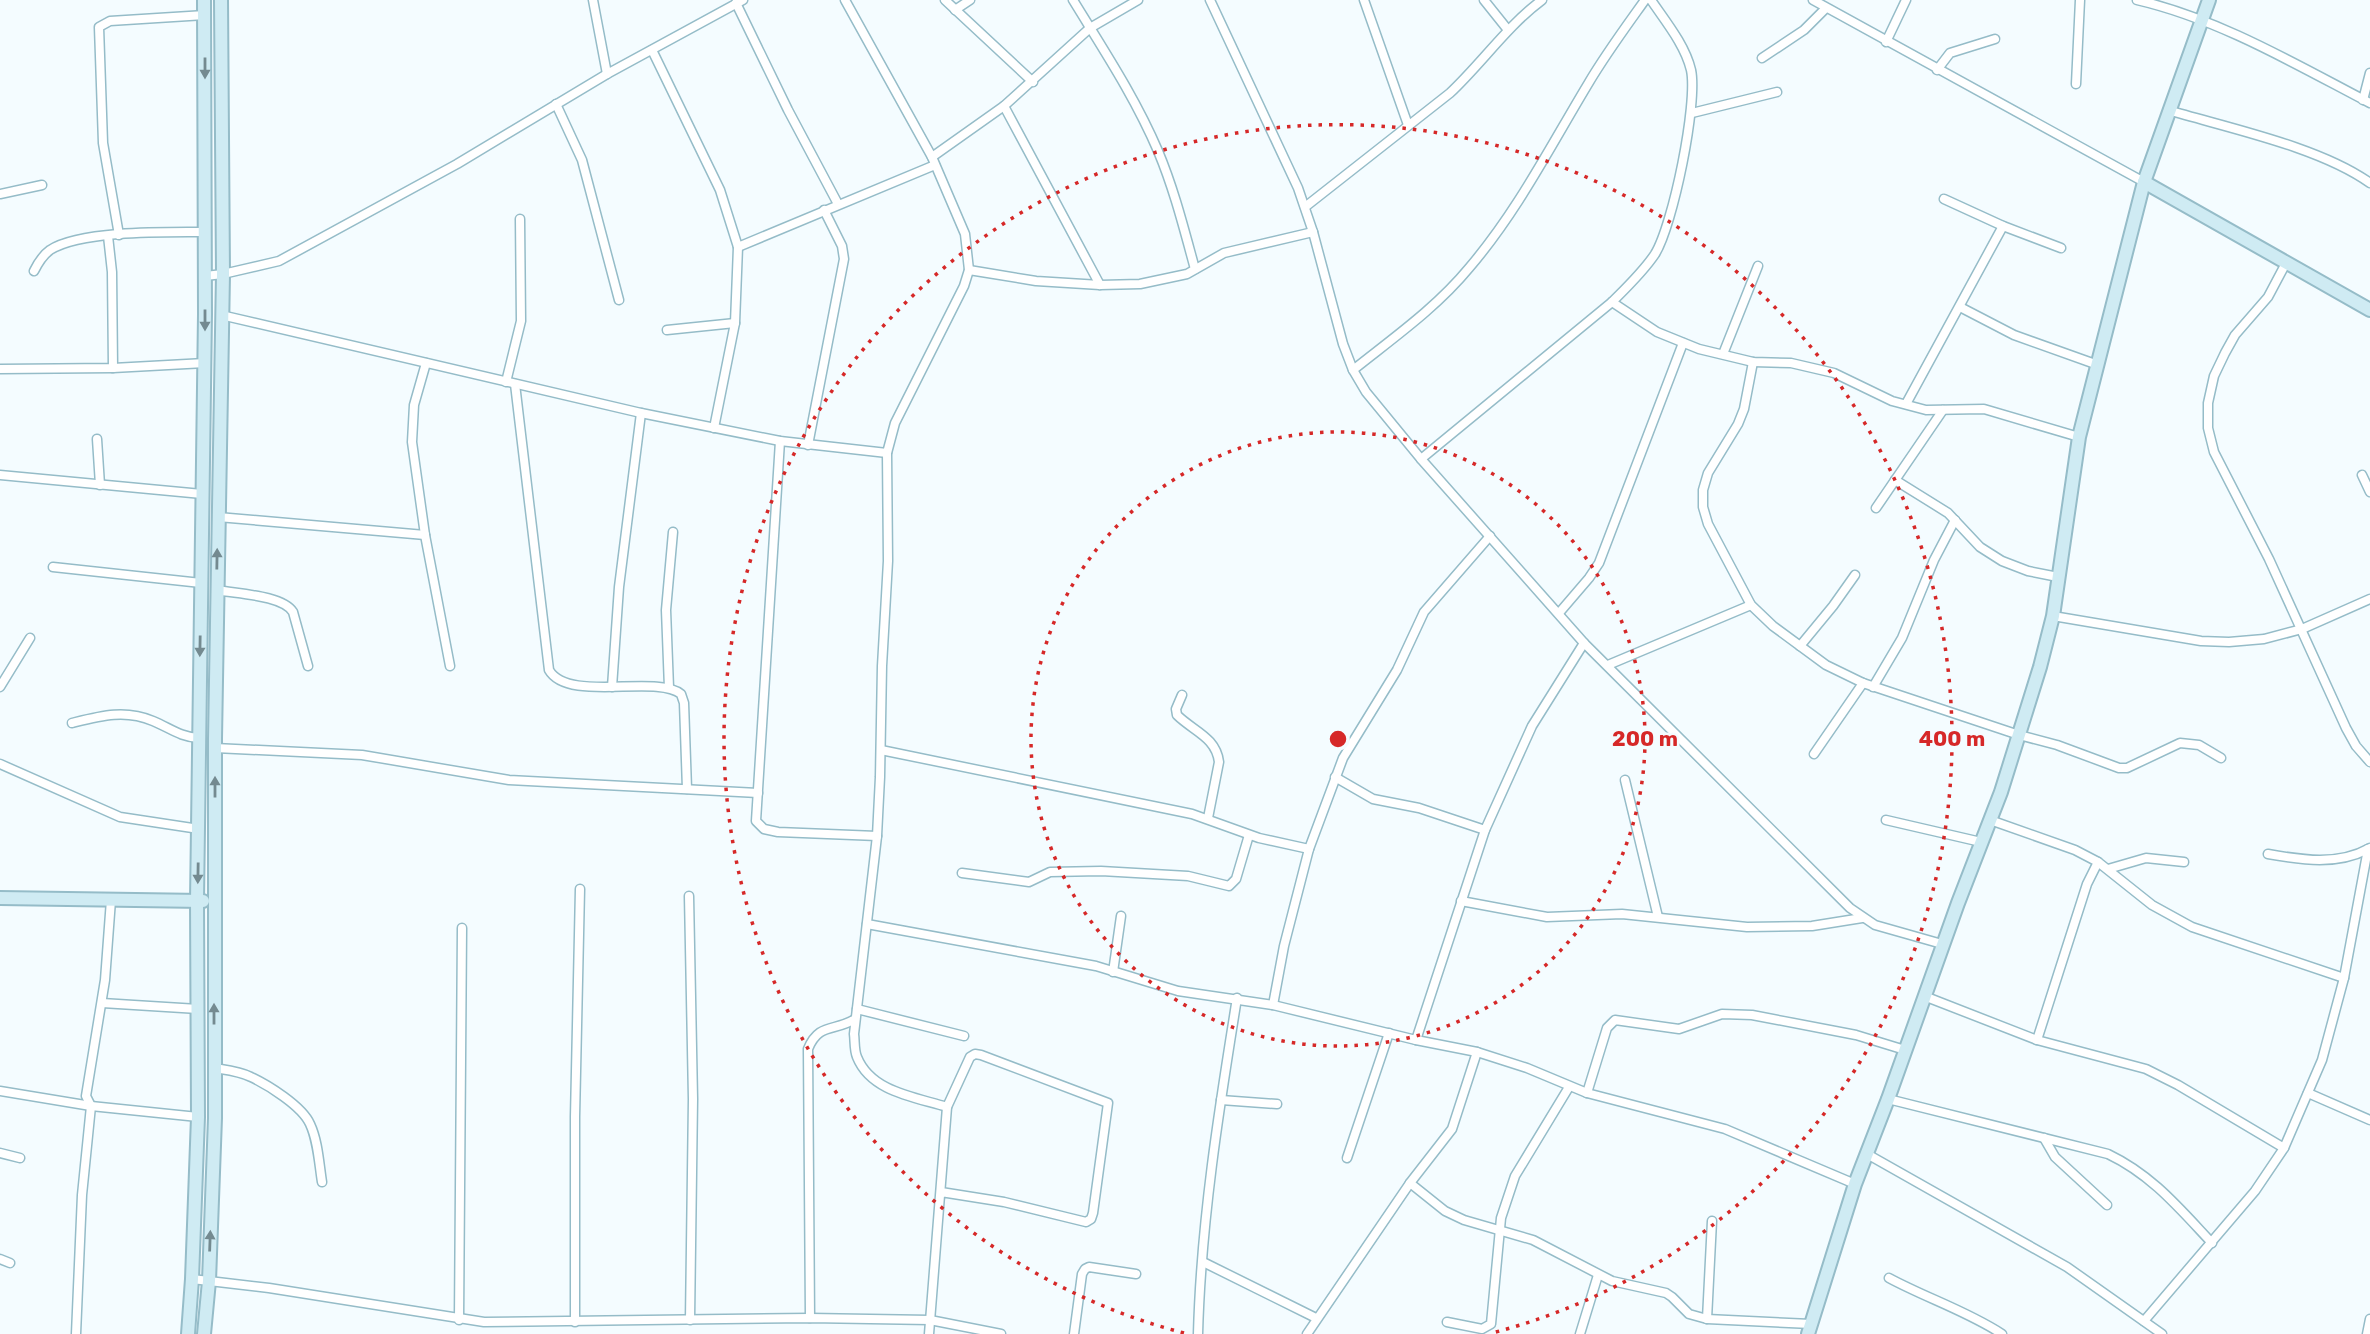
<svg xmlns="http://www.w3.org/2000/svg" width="2370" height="1334" font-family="Rubik,sans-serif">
	<rect width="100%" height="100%" fill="#f4fcff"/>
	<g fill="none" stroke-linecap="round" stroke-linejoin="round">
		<g stroke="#95bcc8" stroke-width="11">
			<g id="street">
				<path d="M593 0 607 74"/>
				<path d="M845 0 932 157 965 234 969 270 964 286 895 423 887 453 888 561 882 666 880 777 877 836 854 1034C855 1041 854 1050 857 1057 871 1092 915 1097 947 1107"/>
				<path d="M945 0 1033 82"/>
				<path d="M1073 0C1103 49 1135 97 1158 151 1174 189 1184 229 1195 269"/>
				<path d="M1210 0 1298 188 1313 232 1343 344 1353 370 1366 392 1421 459 1584 643 1850 908 1875 925 1942 944"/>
				<path d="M1364 0 1408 125"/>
				<path d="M1484 0 1508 30"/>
				<path d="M1813 0 2144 182"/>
				<path d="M2137 0C2219 19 2295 64 2370 103"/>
				<path d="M736 3 788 110 838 204"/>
				<path d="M955 10 970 0"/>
				<path d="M1886 42 1906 0"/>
				<path d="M652 50 720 190 738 247 735 323 714 428"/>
				<path d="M1762 58 1804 30 1826 8"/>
				<path d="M1937 70 1950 53 1995 39"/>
				<path d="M2076 84 2080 0"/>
				<path d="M2363 100 2370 73"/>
				<path d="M556 104 582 160 619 300"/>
				<path d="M1004 106 1100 285"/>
				<path d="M2168 110C2228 128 2320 147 2370 183"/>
				<path d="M1692 113 1777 92"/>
				<path d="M932 157 1004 106 1090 28 1138 0"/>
				<path d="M0 194 42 185"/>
				<path d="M1944 199 2003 226 2061 248"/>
				<path d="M1305 207 1450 93C1482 63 1507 26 1542 0"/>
				<path d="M119 235 103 143 99 27 110 21 205 15"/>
				<path d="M108 236 112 272 113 368"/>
				<path d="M738 247 935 165"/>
				<path d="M2286 263 2268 297 2235 335 2225 353 2214 376 2208 403V428L2214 452 2269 559 2346 728 2356 746 2370 762"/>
				<path d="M969 270 1036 281 1100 285 1140 284 1187 274 1224 253 1313 232"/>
				<path d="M34 271C38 263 43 255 50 250 81 230 168 232 205 232"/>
				<path d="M205 276 223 274 279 261 457 164 607 74 743 0"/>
				<path d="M1612 302 1657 332 1699 349 1753 362 1791 363 1834 373 1892 401 1926 410 1984 409 2079 437"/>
				<path d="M1960 307 2014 335 2098 365"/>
				<path d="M221 315 641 413 780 441 887 453"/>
				<path d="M667 330 735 323"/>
				<path d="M1723 354 1758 266"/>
				<path d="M1753 362 1744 409 1738 424 1708 473 1703 490V507L1708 524 1751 605 1773 626 1826 665 1863 683 2019 735 2057 745 2119 768H2127L2180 743 2199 745 2221 758"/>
				<path d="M426 363 414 405 412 442 425 535 450 666"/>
				<path d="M0 369 113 368 205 363"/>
				<path d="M1353 370C1393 338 1436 308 1469 268 1517 212 1550 147 1588 84 1605 55 1625 28 1645 0"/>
				<path d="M506 382 521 321 520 219"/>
				<path d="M515 384 549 670C568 703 656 674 681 694L684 703 687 789"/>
				<path d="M1906 404 2003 226"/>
				<path d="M97 439 100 485"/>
				<path d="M780 441 756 821 764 829 778 832 877 836"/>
				<path d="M808 445 844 259 842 246 824 210"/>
				<path d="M1421 459 1612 302C1627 287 1643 272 1655 254 1673 225 1698 103 1691 70 1685 45 1666 22 1651 0"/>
				<path d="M0 475 202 494"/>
				<path d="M2362 475 2370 492"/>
				<path d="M1895 480 1948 513 1980 547 2002 561 2028 571 2058 577"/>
				<path d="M1876 508 1943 410"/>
				<path d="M218 517 425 535"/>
				<path d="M53 567 201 583"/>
				<path d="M217 590C237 594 282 595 293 612L308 666"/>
				<path d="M1559 613 1589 578 1599 563 1683 343"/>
				<path d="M2053 616 2201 641 2229 642 2264 639 2302 629 2370 599"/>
				<path d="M1800 646 1833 606 1855 575"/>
				<path d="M1608 665 1751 605"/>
				<path d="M0 687 30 638"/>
				<path d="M612 687 619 587 641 413"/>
				<path d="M1873 687 1902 638 1934 560 1955 520"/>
				<path d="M669 688 666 610 673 532"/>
				<path d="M1182 695 1176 709 1177 715C1193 731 1216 737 1219 762L1208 818"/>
				<path d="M72 723C100 716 125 709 153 721 170 728 180 737 199 738"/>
				<path d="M215 748 362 755 509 780 758 793"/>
				<path d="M881 750 1192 814 1259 838 1309 849"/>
				<path d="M1814 754 1863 683"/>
				<path d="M0 764 120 817 199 829"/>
				<path d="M1335 777 1373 799 1419 808 1485 830"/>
				<path d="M1625 780 1658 917"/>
				<path d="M1886 820 1981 842"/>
				<path d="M1990 820 2075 850 2098 862 2152 905 2192 927 2344 978"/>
				<path d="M2268 854C2302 860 2338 866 2370 848"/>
				<path d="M2108 869 2146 858 2184 862"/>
				<path d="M962 873 1029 882 1050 872 1101 871 1188 876 1229 886 1236 879 1249 835"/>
				<path d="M689 896 693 1099 690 1320"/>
				<path d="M1461 901 1547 917 1622 914 1747 927 1812 926 1862 918"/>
				<path d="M867 924 1096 966 1178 991 1273 1005 1416 1040 1477 1052 1527 1068 1587 1093 1725 1129 1855 1184"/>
				<path d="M1113 972 1121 916"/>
				<path d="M1924 996 2037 1040 2146 1069 2178 1085 2284 1148"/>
				<path d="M102 1003 198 1009"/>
				<path d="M1273 1005 1284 946 1309 849 1343 758 1397 670 1424 612 1490 536"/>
				<path d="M857 1009 964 1036"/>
				<path d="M1416 1040 1485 830 1532 726 1584 643"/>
				<path d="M2037 1040 2087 884 2098 862"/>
				<path d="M214 1068C226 1070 239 1071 251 1077 268 1085 302 1106 310 1124 318 1141 319 1163 322 1182"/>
				<path d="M0 1091 91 1106 198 1117"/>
				<path d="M1587 1093 1607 1028 1615 1020 1679 1029 1722 1014 1752 1015 1856 1035 1905 1050"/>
				<path d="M2308 1093 2370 1120"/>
				<path d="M1888 1099 2108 1154C2152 1175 2179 1208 2212 1243"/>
				<path d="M1221 1100 1277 1104"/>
				<path d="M2044 1138 2055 1157 2107 1205"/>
				<path d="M0 1153 20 1158"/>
				<path d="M1867 1154 2067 1267 2162 1334"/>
				<path d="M1347 1158 1389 1033"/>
				<path d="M1410 1183 1445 1211 1464 1220 1533 1240 1612 1281 1666 1293 1672 1297 1689 1314 1707 1319 1811 1324"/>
				<path d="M0 1259 10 1263"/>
				<path d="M1203 1262 1316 1318"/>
				<path d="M1889 1278C1926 1298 1967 1311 2002 1334"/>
				<path d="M192 1279 269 1288 484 1322 810 1318 930 1320 1001 1334"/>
				<path d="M810 1318 808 1049C819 1022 835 1032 855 1019"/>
				<path d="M1707 1319 1712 1221"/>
				<path d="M459 1320 462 928"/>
				<path d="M2144 1321 2255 1191 2284 1148 2322 1060 2344 978 2368 849"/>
				<path d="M575 1322V1117L580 889"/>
				<path d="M1447 1322 1482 1329 1491 1324 1501 1218 1515 1176 1569 1087"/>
				<path d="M76 1334 82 1195 91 1106 86 1096 105 980 111 900"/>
				<path d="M929 1334 947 1107 970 1057 975 1054 981 1055 1108 1103 1093 1213 1091 1219 1086 1222 1004 1202 941 1192"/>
				<path d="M1074 1334 1082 1274 1085 1269 1089 1267 1136 1274"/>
				<path d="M1198 1334C1201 1222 1219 1109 1237 998"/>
				<path d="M1307 1334 1410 1183 1452 1129 1477 1052"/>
				<path d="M1580 1334 1598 1275"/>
				<path d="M2367 1334 2370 1319"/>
			</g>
		</g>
		<g stroke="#95bcc8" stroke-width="16">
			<g id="secondary">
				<path d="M2144 182 2370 310"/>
				<path d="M0 898 203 901"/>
				<path d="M188 1334 192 1279 198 1117 197 901 205 314 204 0"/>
				<path d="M204 1334 209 1281 215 1118V739L223 274 221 0"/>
				<path d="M1808 1334 1855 1184 1888 1099 1958 903 2001 792 2040 667 2053 616 2079 437 2144 182 2209 0"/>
			</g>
		</g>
		<use href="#street" stroke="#fff" stroke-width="8"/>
		<use href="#secondary" stroke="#cfebf3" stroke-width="12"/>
	</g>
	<defs><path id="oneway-solid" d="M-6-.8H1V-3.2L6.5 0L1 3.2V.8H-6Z" transform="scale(1.75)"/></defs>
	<g fill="#748a90">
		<use href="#oneway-solid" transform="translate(205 68) rotate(90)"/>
		<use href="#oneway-solid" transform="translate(205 320) rotate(90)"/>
		<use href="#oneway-solid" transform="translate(217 559) rotate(-89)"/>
		<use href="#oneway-solid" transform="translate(200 646) rotate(91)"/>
		<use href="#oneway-solid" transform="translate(215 787) rotate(-90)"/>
		<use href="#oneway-solid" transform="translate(198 873) rotate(91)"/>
		<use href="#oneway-solid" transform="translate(214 1014) rotate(-90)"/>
		<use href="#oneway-solid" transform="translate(210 1241) rotate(-88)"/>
	</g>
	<g fill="none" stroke="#d62828" stroke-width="3.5" stroke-dasharray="3.5 7">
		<circle cx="1338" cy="739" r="307"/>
		<path d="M1184 1333A614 614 0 1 1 1492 1333"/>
	</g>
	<circle cx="1338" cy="739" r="10" fill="#d62828" stroke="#f4fcff" stroke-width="3.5"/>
	<g font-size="21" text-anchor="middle" font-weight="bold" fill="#d62828" stroke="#f4fcff" stroke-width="5" stroke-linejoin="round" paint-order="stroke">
		<text x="1645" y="746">200 m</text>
		<text x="1952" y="746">400 m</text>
	</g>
</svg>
